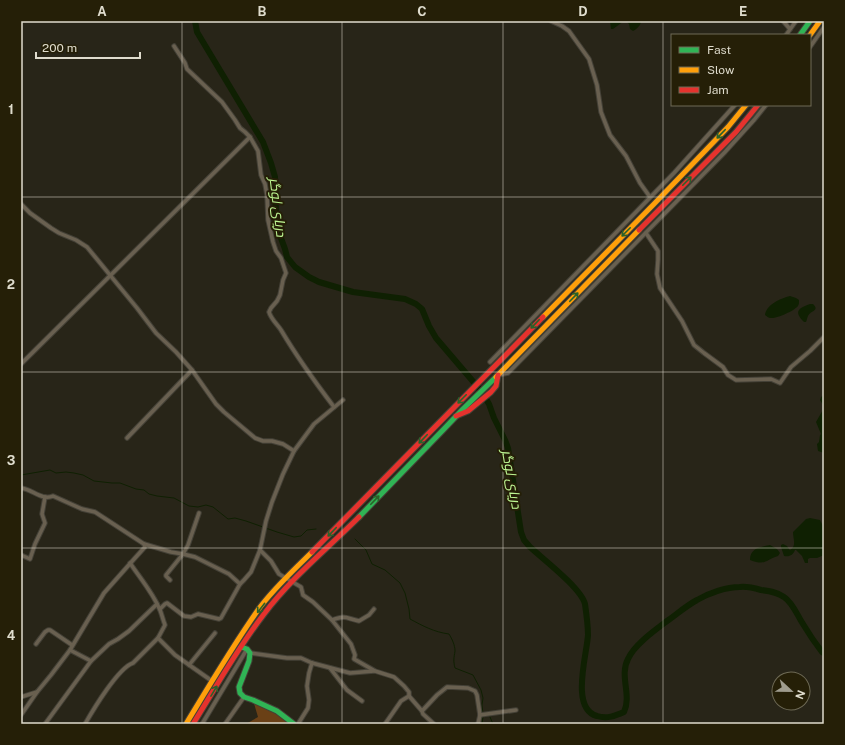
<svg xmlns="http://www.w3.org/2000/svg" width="845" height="745" font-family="'Public Sans',Cairo,sans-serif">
	<rect width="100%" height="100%" fill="#282518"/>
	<path fill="#6a4016" d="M253 700 294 724H246L258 717Z"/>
	<g fill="#0f2002">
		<path d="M610 21H624L613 29H611Z"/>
		<path d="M626 21H641C641 25 637 29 633 31L630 29 629 24Z"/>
		<path d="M790 296 796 298 799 300C799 303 799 304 798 306 794 311 776 319 771 318 768 318 767 316 765 315 766 305 781 298 790 296Z"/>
		<path d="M810 304H813C820 311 811 310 808 316 807 318 807 320 806 322H804C793 311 799 308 810 304Z"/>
		<path d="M824 395V453L818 451 817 444 819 442 820 435 821 434 816 422 824 408 823 405 820 400 821 397Z"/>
		<path d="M810 518 820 520 824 528V555L817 558H810L808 559V563H805L802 556 796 550H795C793 555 790 557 784 556L781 547V545L783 544 787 546 789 549 790 550C797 546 793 539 793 532L806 519Z"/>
		<path d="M770 545 777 549 780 553 778 556C765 560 766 566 750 560 750 548 760 547 770 545Z"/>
	</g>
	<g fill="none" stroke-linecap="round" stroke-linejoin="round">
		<g stroke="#0f2002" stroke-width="1">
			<path d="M21 475 50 470 56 473 66 472 74 473 83 475 94 481 112 483H120L136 489 144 490 149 494 157 496 174 498 189 506 198 507 206 505 213 507 228 519 235 518 246 521 277 532 294 537 301 536 307 530 316 529"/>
			<path d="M355 539 366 550 372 564 385 570 400 583 405 593 409 609 410 619C423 626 434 632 449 634 452 639 455 645 455 651 454 658 453 660 455 668L473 675 481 690 483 698 482 705 483 714"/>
			<path d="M490 717 493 724"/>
			<path d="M482 724 483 717"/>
		</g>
		<path stroke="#0f2002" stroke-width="6" d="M195 21 197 32 263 142 271 163 275 177 276 217 278 230 285 249 287 257 295 267 309 277 319 282 353 292 405 299 416 304 422 309 429 326 436 338 482 392 489 404 494 418 505 440 508 448 521 532 524 540 530 547C543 559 581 588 585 604 586 611 588 627 588 635 587 654 570 709 597 716 607 719 615 716 624 712 632 695 619 676 628 659 634 645 655 630 667 621 677 614 686 606 697 600 709 593 726 587 740 587 747 586 754 588 761 590 769 591 777 592 784 597 793 603 797 615 803 624 809 634 815 643 822 652L824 653"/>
		<g stroke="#444137" stroke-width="5.5">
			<g id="street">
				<path d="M551 21 562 26 569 31 589 59 597 85 601 112 610 135 626 156 640 183 650 197"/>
				<path d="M783 21 790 29"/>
				<path d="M786 35 796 21"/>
				<path d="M174 46 185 63 187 69 222 102 235 120 240 128 245 132 250 137 258 151 261 175 265 184 267 195 268 220 273 242 276 251 281 258 286 273 283 280 280 295 277 301 271 308 269 312C271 319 277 324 281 330 297 357 315 382 334 407"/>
				<path d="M810 47 824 27"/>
				<path d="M21 204 30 213 51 228 59 233 76 240 87 247 137 308 156 333 176 352 192 370 216 404 224 412 255 438 263 441H272L283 444 294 451"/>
				<path d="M646 233 658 251V260L657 274 660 288 682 321 694 345 704 353 723 367 728 375 736 380 771 379 780 383 791 367 810 351 824 337"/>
				<path d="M490 362 674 173 735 105"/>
				<path d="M21 364 250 137"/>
				<path d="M498 375 508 373 725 152 754 120 766 105"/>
				<path d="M127 438 192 370"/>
				<path d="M21 488C32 489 42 501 53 496L82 509 95 512 144 544 171 552 183 554 195 557 229 574 240 584"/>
				<path d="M260 550 271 561 279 574 301 587 303 595 313 602 332 620 351 644 355 655 354 659 375 671 394 677 404 686 409 692V696L401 701 385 724"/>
				<path d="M21 555 30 559 35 544 45 523 42 514 45 497"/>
				<path d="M170 580 166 576V575L183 554 188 545 199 513"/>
				<path d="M160 609 165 604 167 603 184 616 191 617 198 614 219 619 221 618 240 584 244 580 251 572 260 550 266 521 272 502 283 474 294 451 314 424 343 400"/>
				<path d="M332 620C347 615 345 618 359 621L369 615 374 609"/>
				<path d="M158 638 175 655 212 681"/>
				<path d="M36 644 45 632 48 630H50L72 645"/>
				<path d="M70 650 91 661"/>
				<path d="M250 653 287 658H301L312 663 350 673 374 671"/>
				<path d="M189 665 215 633"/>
				<path d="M330 668 347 690 362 701"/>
				<path d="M409 696 422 711 423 714 434 724"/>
				<path d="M21 697 37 692 51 675 70 650 104 593 135 558 145 547 144 544"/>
				<path d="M422 711 437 695 447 687 468 688 475 691 477 695 480 715 478 724"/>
				<path d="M21 715 37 692"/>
				<path d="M480 715 516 710"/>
				<path d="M45 724 91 661 109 644 118 639 129 631 157 604"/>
				<path d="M85 724C93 710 118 668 133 663L158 638 165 625C163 620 162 615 160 610 153 593 140 578 130 563"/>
				<path d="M202 724 247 649"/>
				<path d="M225 724 244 697"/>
				<path d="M298 724 308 708 309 700 307 686 309 673 312 663"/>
			</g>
		</g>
		<g stroke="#444137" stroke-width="7">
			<g id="fast">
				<path d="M800 35 810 21"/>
				<path d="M359 517 443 430 463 409 496 377"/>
				<path d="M241 647 247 649 250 653 249 661 239 687 240 693 244 697 253 700 277 711 294 724"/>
			</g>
		</g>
		<g stroke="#444137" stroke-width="7">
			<g id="slow">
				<path d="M810 35 820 21"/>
				<path d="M543 317 654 204 728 127 746 105"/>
				<path d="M496 377 639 230"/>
				<path d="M186 724C209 686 232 647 258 610 273 589 294 570 312 552"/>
			</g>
		</g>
		<g stroke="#444137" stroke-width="7">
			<g id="jam">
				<path d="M639 230 736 132 758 105"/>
				<path d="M456 416 468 411 491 392 496 386 498 375"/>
				<path d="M312 552 543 317"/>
				<path d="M193 724C216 687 237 649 264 614 291 578 327 549 359 517"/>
			</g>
		</g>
		<use href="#street" stroke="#696050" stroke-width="3.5"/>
		<use href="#fast" stroke="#30b455" stroke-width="5"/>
		<use href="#slow" stroke="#ff9f0a" stroke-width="5"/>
		<use href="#jam" stroke="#e5322d" stroke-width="5"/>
	</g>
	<defs><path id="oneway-shaft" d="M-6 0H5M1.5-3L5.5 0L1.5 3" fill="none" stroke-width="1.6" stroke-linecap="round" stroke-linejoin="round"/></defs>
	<g stroke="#2a622a">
		<use href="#oneway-shaft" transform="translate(721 134) rotate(134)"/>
		<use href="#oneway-shaft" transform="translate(687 181) rotate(-45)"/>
		<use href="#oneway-shaft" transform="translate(626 232) rotate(135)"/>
		<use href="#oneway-shaft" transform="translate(574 297) rotate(-46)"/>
		<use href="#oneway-shaft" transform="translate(535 324) rotate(134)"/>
		<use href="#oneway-shaft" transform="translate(462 399) rotate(135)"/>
		<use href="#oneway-shaft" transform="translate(423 439) rotate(134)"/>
		<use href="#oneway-shaft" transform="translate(375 500) rotate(-46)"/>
		<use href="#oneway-shaft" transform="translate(332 532) rotate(134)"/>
		<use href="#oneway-shaft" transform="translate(261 608) rotate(128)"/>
		<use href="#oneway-shaft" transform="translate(214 691) rotate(-59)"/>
	</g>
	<path fill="none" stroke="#dfdccd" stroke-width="1" stroke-opacity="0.55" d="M182 21V724M342 21V724M503 21V724M663 21V724M21 197H824M21 372H824M21 548H824"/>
	<g text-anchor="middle" stroke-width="4" stroke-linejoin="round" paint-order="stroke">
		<g font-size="14" font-style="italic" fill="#bdf592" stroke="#251f07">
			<text transform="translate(278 207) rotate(83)" y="5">دریای لوگر</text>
			<text transform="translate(512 479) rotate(80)" y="5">دریای لوگر</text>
		</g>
	</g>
	<rect width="845" height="745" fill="none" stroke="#251f07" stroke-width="44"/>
	<rect x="671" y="34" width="140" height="72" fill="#251f07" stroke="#6f6b56"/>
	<rect x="679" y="47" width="20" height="6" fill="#30b455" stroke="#6f6b56"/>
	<text x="707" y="54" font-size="12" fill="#dfdccd">Fast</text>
	<rect x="679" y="67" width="20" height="6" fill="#ff9f0a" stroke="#6f6b56"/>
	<text x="707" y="74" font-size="12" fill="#dfdccd">Slow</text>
	<rect x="679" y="87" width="20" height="6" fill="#e5322d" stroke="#6f6b56"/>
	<text x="707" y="94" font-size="12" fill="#dfdccd">Jam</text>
	<g transform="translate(791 691) rotate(112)"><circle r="19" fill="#251f07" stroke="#6f6b56"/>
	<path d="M0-3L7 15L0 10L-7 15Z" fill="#9f9c8e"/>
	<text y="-6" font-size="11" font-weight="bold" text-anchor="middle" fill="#dfdccd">N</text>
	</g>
	<path d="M36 52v6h104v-6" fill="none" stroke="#dfdccd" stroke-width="2"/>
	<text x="42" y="52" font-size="12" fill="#dfdccd" stroke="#251f07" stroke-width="3" paint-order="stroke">200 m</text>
	<rect x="22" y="22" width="801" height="701" fill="none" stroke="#dfdccd" stroke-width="1.5"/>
	<g font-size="13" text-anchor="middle" font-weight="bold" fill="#dfdccd">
		<text x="102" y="16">A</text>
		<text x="262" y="16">B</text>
		<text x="422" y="16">C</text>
		<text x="583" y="16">D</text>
		<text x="743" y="16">E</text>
		<text x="11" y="114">1</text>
		<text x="11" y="289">2</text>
		<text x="11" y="465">3</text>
		<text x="11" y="640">4</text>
	</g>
</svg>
